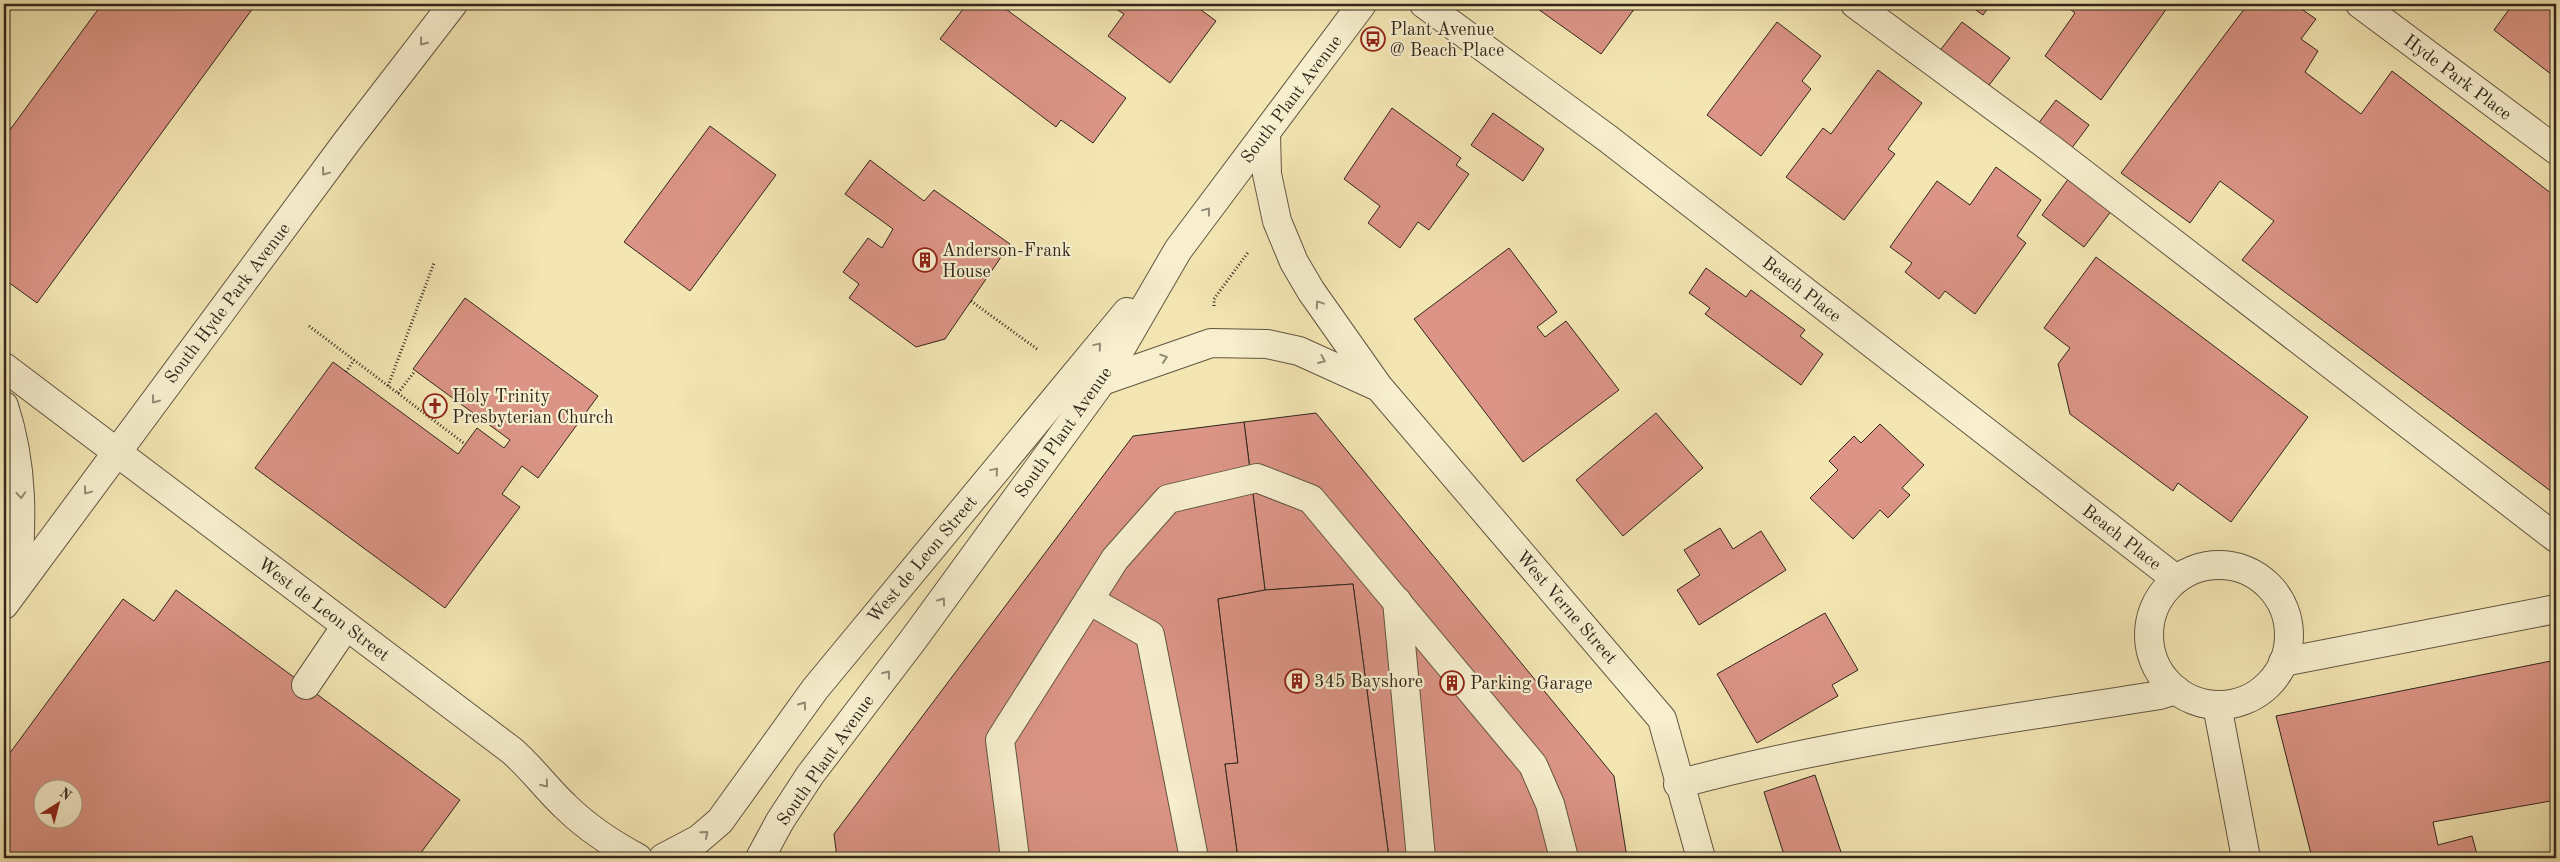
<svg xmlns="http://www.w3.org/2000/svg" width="2560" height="862" font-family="'Old Standard TT',serif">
	<rect width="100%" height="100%" fill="#f3e6b3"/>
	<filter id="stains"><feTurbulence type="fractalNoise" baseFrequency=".004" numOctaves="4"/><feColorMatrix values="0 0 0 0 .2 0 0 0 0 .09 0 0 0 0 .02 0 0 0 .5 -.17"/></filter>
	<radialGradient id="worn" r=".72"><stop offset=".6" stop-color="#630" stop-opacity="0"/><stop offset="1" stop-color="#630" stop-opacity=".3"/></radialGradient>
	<g fill="#db9485" stroke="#31261c" fill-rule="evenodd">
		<path d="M102 4H256L37 303 4 279V138Z"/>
		<path d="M967 4H999L1126 98 1093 143 1061 120 1056 127 940 39Z"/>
		<path d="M1108 4H1193L1216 21 1170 83 1108 36 1124 14Z"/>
		<path d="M1531 4H1638L1601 54Z"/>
		<path d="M1967 4H1991L1983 15Z"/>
		<path d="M2063 4H2170L2101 100 2045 56 2075 13Z"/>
		<path d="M2248 4H2294L2316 19 2301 39 2318 51 2305 72 2361 114 2392 71 2556 197V495L2242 260 2274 221 2220 181 2190 223 2121 173Z"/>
		<path d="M2513 4H2543L2556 12V78L2494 30Z"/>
		<path d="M1777 22 1821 56 1802 81 1811 89 1761 156 1707 115Z"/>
		<path d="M1962 22 2010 58 1986 89 1938 53Z"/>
		<path d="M1878 70 1922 103 1888 149 1895 154 1844 220 1786 177 1823 128 1831 134Z"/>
		<path d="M2056 100 2089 125 2068 153 2035 128Z"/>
		<path d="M1392 108 1461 158 1456 165 1469 174 1429 230 1418 222 1400 248 1368 223 1380 206 1344 179Z"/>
		<path d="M1493 113 1544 149 1523 181 1471 145Z"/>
		<path d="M710 126 776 175 690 291 624 242Z"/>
		<path d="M870 160 924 201 934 190 1010 244 945 339 916 347 849 298 859 284 843 272 868 238 882 248 893 229 845 194Z"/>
		<path d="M1996 167 2041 200 2017 236 2026 243 1975 314 1945 291 1939 299 1905 272 1912 263 1890 247 1937 181 1970 205Z"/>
		<path d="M2069 178 2112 210 2084 247 2042 215Z"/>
		<path d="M1509 248 1557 312 1537 327 1545 337 1566 321 1619 390 1523 462 1414 319Z"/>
		<path d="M2096 257 2308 417 2231 522 2178 483 2173 491 2070 414 2058 364 2070 348 2044 328Z"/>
		<path d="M1706 268 1746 297 1751 290 1805 330 1800 336 1823 354 1801 385 1705 314 1710 308 1689 293Z"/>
		<path d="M465 298 598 396 538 478 522 466 502 494 520 507 445 608 255 468 333 362 458 454 477 428 504 448 510 440 413 369Z"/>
		<path d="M1316 413 1614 776 1627 858H1389L1353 584 1265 590 1244 422Z"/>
		<path d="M1656 413 1703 468 1623 536 1576 480Z"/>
		<path d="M1244 422 1265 590 1218 599 1238 763 1225 764 1238 858H837L834 834 1133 436Z"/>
		<path d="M1880 424 1924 465 1902 488 1910 495 1888 518 1880 510 1853 539 1810 498 1838 470 1829 461 1854 436 1861 443Z"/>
		<path d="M1720 528 1733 549 1761 531 1786 570 1699 625 1677 590 1700 575 1684 550Z"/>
		<path d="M1353 584 1389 858H1238L1225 764 1238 763 1218 599 1265 590Z"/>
		<path d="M176 590 460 800 417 858H4V761L123 599 154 621ZM42 790H72V820H42Z"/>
		<path d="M1825 613 1858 670 1832 685 1838 696 1757 743 1717 674Z"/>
		<path d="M2556 660V800L2433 822 2438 845 2472 836 2478 858H2312L2276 716Z"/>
		<path d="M1815 775 1843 858H1785L1764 792Z"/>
	</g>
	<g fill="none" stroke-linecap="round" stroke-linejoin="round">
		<g stroke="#625642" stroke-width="30">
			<g id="minor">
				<path d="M1424 4 1607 138 2176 579"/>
				<path d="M1855 4 2050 148 2556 538"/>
				<path d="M2360 4 2556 150"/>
				<path d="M1266 133 1267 174 1277 221 1294 262 1311 291 1378 386 1662 719 1701 858"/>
				<path d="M4 367 511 750C531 767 546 788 565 806 586 827 612 844 638 858"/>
				<path d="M1102 381 1211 343 1267 344 1299 351 1374 385"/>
				<path d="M4 406C24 467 22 522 17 586"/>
				<circle cx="2219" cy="635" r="70"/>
				<path d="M1089 600 1150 635 1194 858"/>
				<path d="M1397 601 1421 858"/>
				<path d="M4 605 348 140 453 4"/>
				<path d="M2283 662 2556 609"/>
				<path d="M306 685 346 626"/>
				<path d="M2217 705 2246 858"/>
				<path d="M1678 784C1836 741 1999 721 2160 695L2176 690"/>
				<path d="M663 858 699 839 720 821 815 689 1127 312"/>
				<path d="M760 858 780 821 810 775 913 640 1102 381 1178 250 1362 4"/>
				<path d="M1015 858 1000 740 1115 559 1168 499 1257 478 1311 499 1533 765 1550 804 1564 858"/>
			</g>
		</g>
		<g stroke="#31261c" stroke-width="3" stroke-dasharray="1 2.5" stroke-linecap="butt">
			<path d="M971 301 1037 349"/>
			<path d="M1214 306V299L1249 251"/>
			<path d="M309 326 465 444"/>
			<path d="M346 372 354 360"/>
			<path d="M388 386 434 263"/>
			<path d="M398 393 415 371"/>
		</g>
		<use href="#minor" stroke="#f7efce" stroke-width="28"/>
	</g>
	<defs><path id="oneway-chevron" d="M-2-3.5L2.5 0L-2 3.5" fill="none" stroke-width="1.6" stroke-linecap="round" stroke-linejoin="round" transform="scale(1.25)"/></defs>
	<g stroke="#948a75">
		<use href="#oneway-chevron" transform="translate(423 42) rotate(128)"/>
		<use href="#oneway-chevron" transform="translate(325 172) rotate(127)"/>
		<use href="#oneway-chevron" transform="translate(1207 211) rotate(-53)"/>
		<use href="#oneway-chevron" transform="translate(1319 304) rotate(-124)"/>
		<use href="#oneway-chevron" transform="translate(1098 346) rotate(-50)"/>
		<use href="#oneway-chevron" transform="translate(1164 358) rotate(-18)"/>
		<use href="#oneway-chevron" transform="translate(1322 360) rotate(23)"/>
		<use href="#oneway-chevron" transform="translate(155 400) rotate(127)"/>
		<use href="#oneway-chevron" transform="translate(995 471) rotate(-50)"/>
		<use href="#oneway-chevron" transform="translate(87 491) rotate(127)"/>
		<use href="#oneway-chevron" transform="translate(21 495) rotate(86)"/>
		<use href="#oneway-chevron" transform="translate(942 601) rotate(-54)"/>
		<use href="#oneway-chevron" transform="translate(887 674) rotate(-52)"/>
		<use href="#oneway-chevron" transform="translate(803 705) rotate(-54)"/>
		<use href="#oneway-chevron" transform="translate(545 784) rotate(51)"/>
		<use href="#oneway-chevron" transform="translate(705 834) rotate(-40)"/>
	</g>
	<defs>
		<g id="bus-ring" transform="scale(1.25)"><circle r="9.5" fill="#f7efce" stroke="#8f2418" stroke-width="1.5"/><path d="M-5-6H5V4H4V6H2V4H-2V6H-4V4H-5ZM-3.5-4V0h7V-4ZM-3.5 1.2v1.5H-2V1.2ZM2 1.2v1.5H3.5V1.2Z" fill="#8f2418"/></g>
		<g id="building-ring" transform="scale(1.25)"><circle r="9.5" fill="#f7efce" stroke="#8f2418" stroke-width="1.5"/><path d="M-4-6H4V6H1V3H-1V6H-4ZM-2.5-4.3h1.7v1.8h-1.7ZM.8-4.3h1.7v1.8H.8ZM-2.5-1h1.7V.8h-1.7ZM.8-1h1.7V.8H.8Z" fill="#8f2418"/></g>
		<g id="church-ring" transform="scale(1.25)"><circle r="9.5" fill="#f7efce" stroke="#8f2418" stroke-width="1.5"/><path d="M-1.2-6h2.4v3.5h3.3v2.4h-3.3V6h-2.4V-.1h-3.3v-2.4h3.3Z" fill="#8f2418"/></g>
	</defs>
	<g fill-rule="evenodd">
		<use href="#bus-ring" x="1373" y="39"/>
		<use href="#building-ring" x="925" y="260"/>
		<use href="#church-ring" x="435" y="406"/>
		<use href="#building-ring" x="1297" y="681"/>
		<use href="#building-ring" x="1452" y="683"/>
	</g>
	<g text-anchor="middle" stroke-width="4.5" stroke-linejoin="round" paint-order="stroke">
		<g font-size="18" fill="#31261c" stroke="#f7efce" text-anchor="start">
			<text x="1390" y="35">Plant Avenue<tspan x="1390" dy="21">@ Beach Place</tspan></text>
			<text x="942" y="256">Anderson-Frank<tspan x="942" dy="21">House</tspan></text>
			<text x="452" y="402">Holy Trinity<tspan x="452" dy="21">Presbyterian Church</tspan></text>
			<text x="1314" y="687">345 Bayshore</text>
			<text x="1470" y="689">Parking Garage</text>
		</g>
		<g font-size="18" fill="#31261c" stroke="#f7efce">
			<text transform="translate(2458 77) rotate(37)" y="6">Hyde Park Place</text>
			<text transform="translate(1291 99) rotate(-53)" y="6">South Plant Avenue</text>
			<text transform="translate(1802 289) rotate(38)" y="6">Beach Place</text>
			<text transform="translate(227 303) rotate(-53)" y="6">South Hyde Park Avenue</text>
			<text transform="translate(1063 432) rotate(-55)" y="6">South Plant Avenue</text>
			<text transform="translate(2122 537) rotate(38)" y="6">Beach Place</text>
			<text transform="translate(922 559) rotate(-50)" y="6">West de Leon Street</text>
			<text transform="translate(1567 607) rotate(49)" y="6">West Verne Street</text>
			<text transform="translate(324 609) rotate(37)" y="6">West de Leon Street</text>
			<text transform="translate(825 760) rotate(-55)" y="6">South Plant Avenue</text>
		</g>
	</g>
	<rect width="2560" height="862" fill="none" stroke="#f3e6b3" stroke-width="20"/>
	<rect x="5" y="5" width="2550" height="852" fill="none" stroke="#31261c" stroke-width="2.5"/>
	<rect x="10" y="10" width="2540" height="842" fill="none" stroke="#31261c"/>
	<g transform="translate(58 804) rotate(36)"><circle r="24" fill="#f7efce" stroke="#a89f87"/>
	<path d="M0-4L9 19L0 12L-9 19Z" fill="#8f2418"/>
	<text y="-8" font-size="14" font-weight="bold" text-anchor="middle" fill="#31261c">N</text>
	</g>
	<rect width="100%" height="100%" filter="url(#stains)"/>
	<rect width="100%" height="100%" fill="url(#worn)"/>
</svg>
